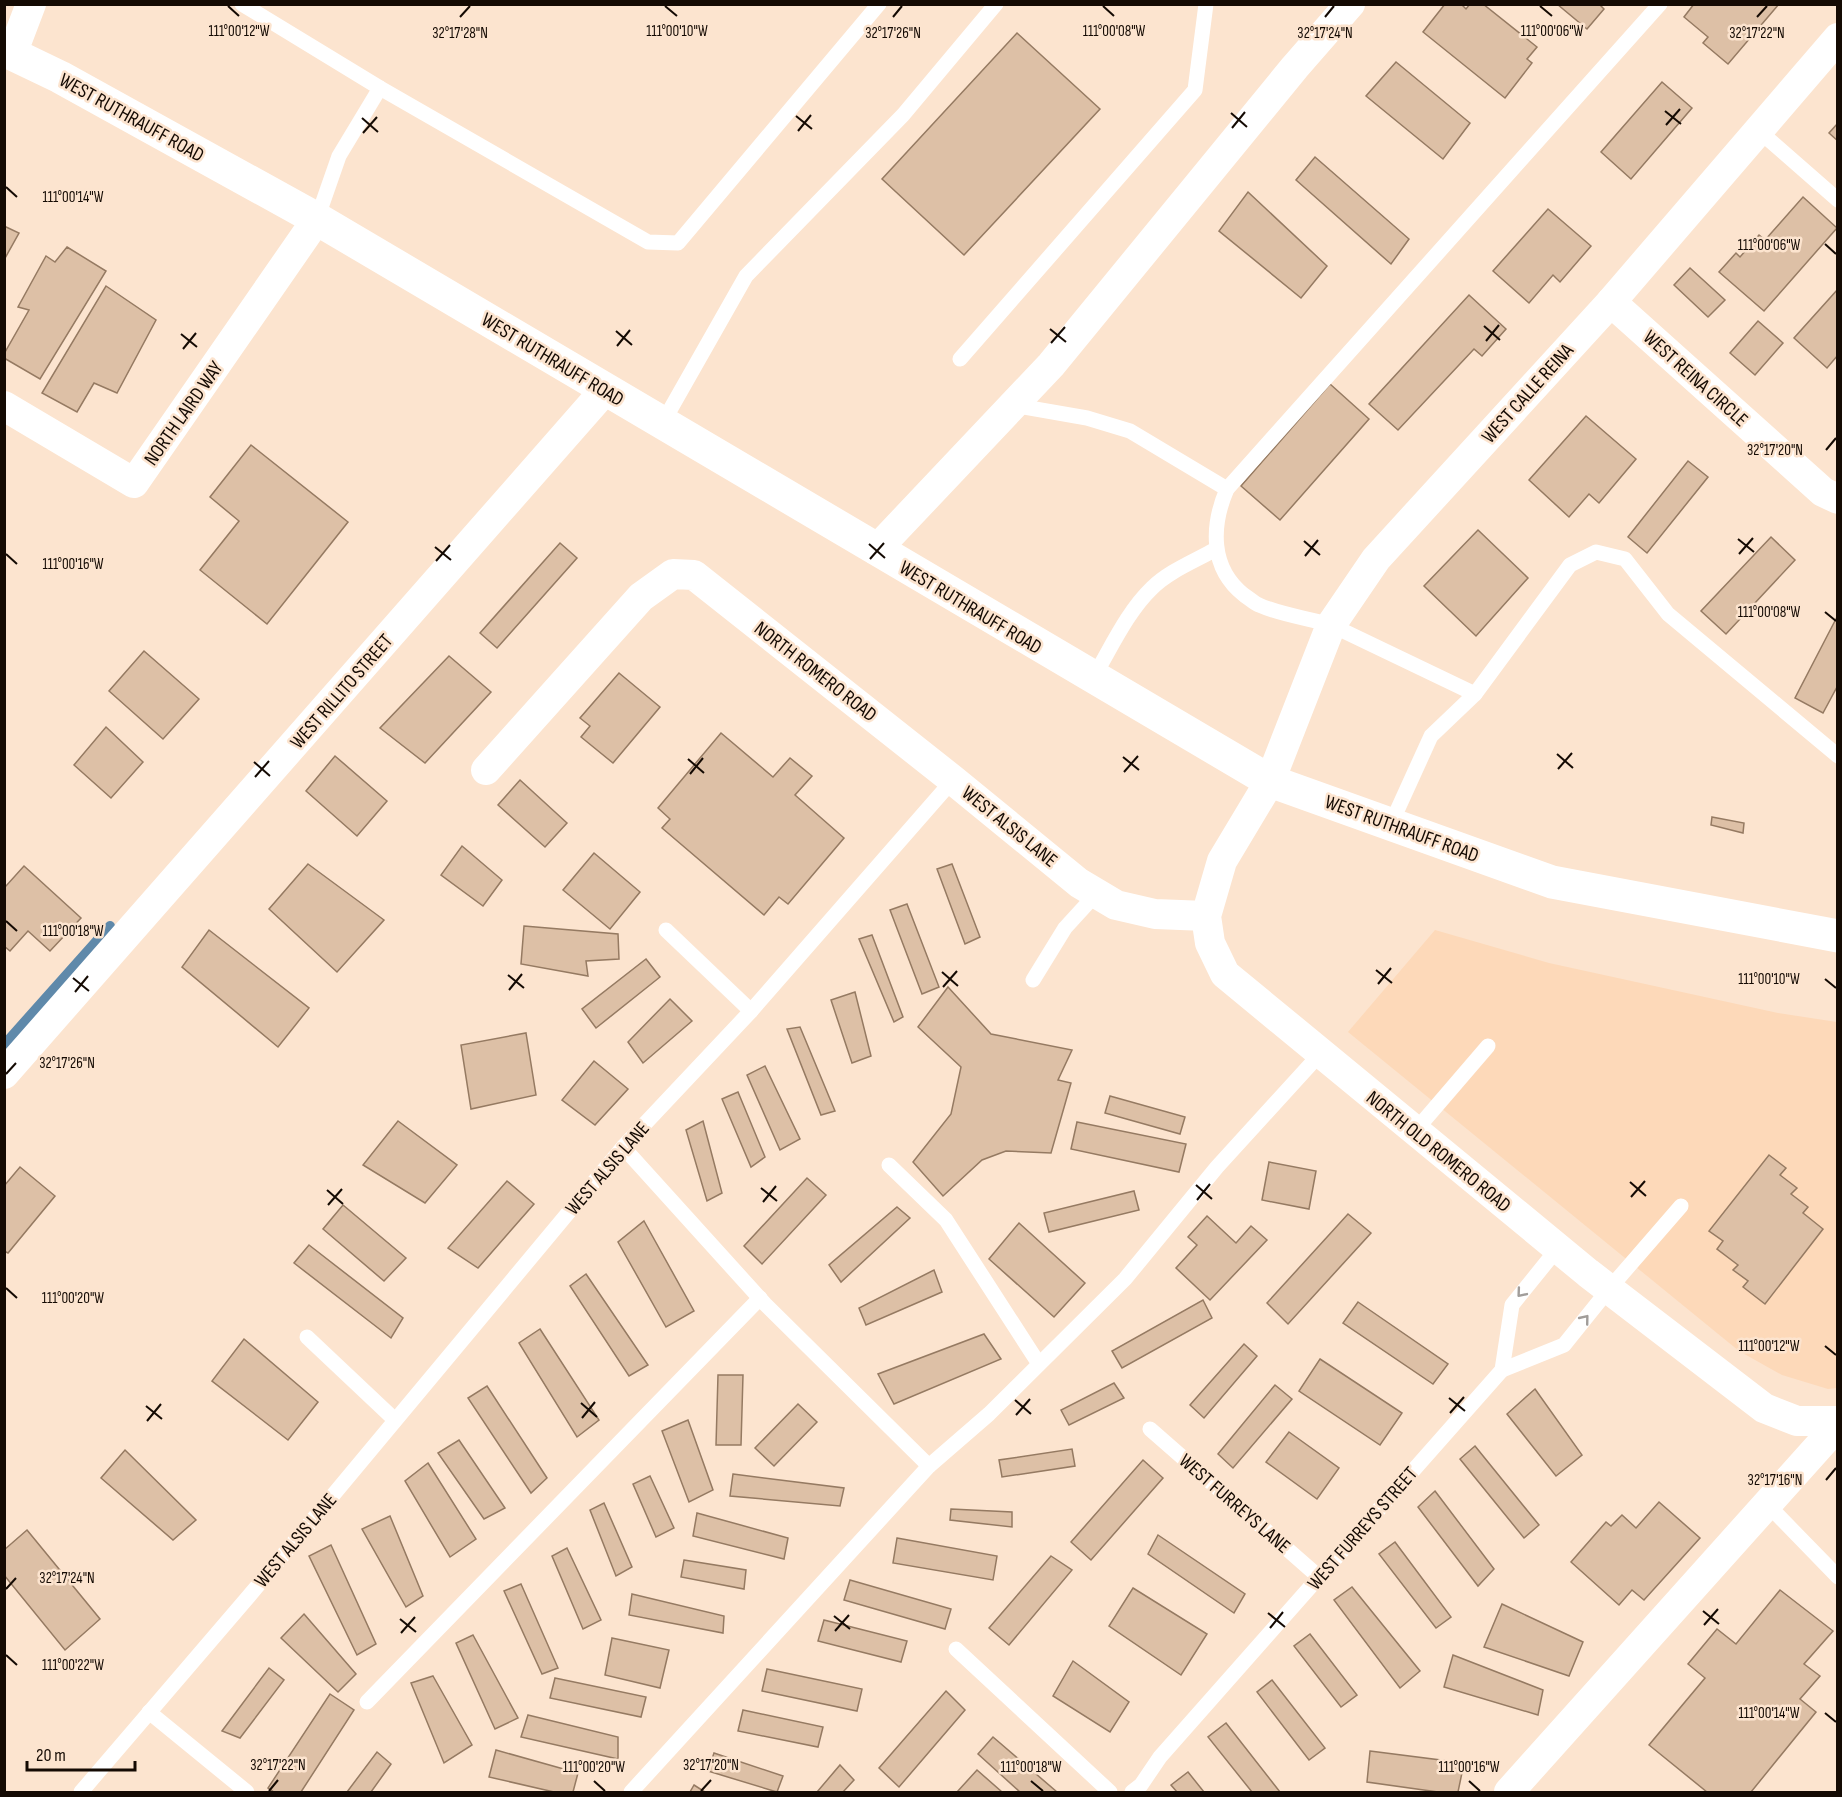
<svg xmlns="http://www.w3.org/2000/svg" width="1842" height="1797" font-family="'Sofia Sans Condensed',sans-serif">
	<rect width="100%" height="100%" fill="#fce4cf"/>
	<path fill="#fdd9b9" d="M1435 930 1549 963 1778 1013 1837 1022V1388L1828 1389 1782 1375 1739 1351 1348 1032Z"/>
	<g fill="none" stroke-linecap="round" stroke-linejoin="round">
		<path stroke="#5f89aa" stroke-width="10" d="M4 1045 110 926"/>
	</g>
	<g fill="#ddc0a6" stroke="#957a62" stroke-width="1.5">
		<path d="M1445 4H1461L1466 9 1470 4H1483L1537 47 1527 59 1532 63 1505 98 1423 32Z"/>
		<path d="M1557 4H1599L1604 9 1587 29Z"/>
		<path d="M1694 4H1779L1728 64 1703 43 1708 37 1684 17Z"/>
		<path d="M1017 33 1100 109 964 255 882 179Z"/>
		<path d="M1396 62 1470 123 1443 159 1366 96Z"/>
		<path d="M1662 82 1692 108 1631 179 1601 152Z"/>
		<path d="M1838 123V141L1829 133Z"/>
		<path d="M1315 157 1409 239 1391 264 1296 180Z"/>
		<path d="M1248 192 1327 266 1301 298 1219 231Z"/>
		<path d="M1803 197 1837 228 1764 311 1719 272 1736 253 1740 257 1759 235 1765 240Z"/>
		<path d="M1548 209 1591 246 1560 282 1553 275 1529 303 1493 271Z"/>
		<path d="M4 226 19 233 4 260Z"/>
		<path d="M67 247 106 271 40 379 4 358V354L29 310 18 307 46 256 55 262Z"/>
		<path d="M1690 268 1725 300 1708 317 1674 285Z"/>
		<path d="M106 286 156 320 117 393 94 383 77 412 42 393Z"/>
		<path d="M1838 289V355L1827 368 1794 338Z"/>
		<path d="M1469 295 1506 329 1482 356 1474 349 1398 430 1369 404Z"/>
		<path d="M1758 321 1783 343 1755 375 1730 353Z"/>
		<path d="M1330 384 1369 419 1280 520 1241 486Z"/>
		<path d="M1586 416 1636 459 1599 503 1589 494 1569 517 1529 480Z"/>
		<path d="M251 445 348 522 267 624 200 570 239 521 210 497Z"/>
		<path d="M1688 461 1708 477 1647 553 1628 537Z"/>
		<path d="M1478 530 1528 578 1476 636 1424 586Z"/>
		<path d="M1771 537 1795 560 1726 634 1701 611Z"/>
		<path d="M560 543 577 558 497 648 480 633Z"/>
		<path d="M1838 615V685L1823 713 1795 698Z"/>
		<path d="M144 651 199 699 163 739 109 691Z"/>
		<path d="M449 656 491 692 425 763 380 728Z"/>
		<path d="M619 673 660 707 613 763 581 737 590 726 580 718Z"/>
		<path d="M106 727 143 762 111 798 74 765Z"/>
		<path d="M721 733 773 777 790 758 812 776 795 795 844 838 788 904 779 897 764 915 662 828 670 819 658 808Z"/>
		<path d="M335 756 387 801 357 836 306 791Z"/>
		<path d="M520 780 567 823 545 847 498 805Z"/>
		<path d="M1712 817 1744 823 1743 833 1711 825Z"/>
		<path d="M462 846 502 880 483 906 441 875Z"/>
		<path d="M594 853 640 892 610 929 563 890Z"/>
		<path d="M308 864 384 920 337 972 269 909Z"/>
		<path d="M952 864 980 937 965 944 937 869Z"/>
		<path d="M24 866 81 918 50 951 28 931 10 951 4 946V884L6 886Z"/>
		<path d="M907 904 939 987 922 994 890 910Z"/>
		<path d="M524 926 618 934 619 959 586 961 588 976 521 964Z"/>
		<path d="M209 930 309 1008 278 1047 182 967Z"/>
		<path d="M872 935 903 1017 894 1022 859 939Z"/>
		<path d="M646 959 660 977 596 1028 582 1009Z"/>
		<path d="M948 987 991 1034 1072 1050 1058 1080 1071 1083 1051 1153 1006 1151 982 1160 943 1196 913 1162 951 1114 961 1067 918 1027Z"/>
		<path d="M855 992 871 1056 852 1063 831 1000Z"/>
		<path d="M670 999 692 1021 643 1063 628 1042Z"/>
		<path d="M800 1027 835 1111 821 1115 787 1029Z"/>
		<path d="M526 1033 536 1095 471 1109 461 1045Z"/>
		<path d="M594 1061 628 1089 595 1125 562 1100Z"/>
		<path d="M765 1066 800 1139 780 1150 747 1075Z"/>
		<path d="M738 1092 765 1157 751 1167 722 1099Z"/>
		<path d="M1110 1096 1185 1117 1180 1134 1105 1113Z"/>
		<path d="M398 1121 457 1165 425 1203 363 1165Z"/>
		<path d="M703 1121 722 1193 707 1201 686 1130Z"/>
		<path d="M1077 1122 1186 1144 1179 1172 1071 1149Z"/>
		<path d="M1769 1155 1786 1168 1780 1175 1797 1188 1791 1194 1808 1207 1803 1213 1823 1229 1765 1304 1743 1287 1748 1281 1733 1270 1738 1265 1717 1249 1723 1241 1709 1231Z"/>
		<path d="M1269 1162 1316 1171 1309 1209 1262 1200Z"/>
		<path d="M20 1167 55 1196 8 1253 4 1251V1186Z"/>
		<path d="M807 1178 826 1195 762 1264 744 1246Z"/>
		<path d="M507 1181 534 1204 478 1268 448 1248Z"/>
		<path d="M1134 1191 1139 1210 1049 1232 1044 1213Z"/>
		<path d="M343 1205 406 1258 384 1281 323 1229Z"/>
		<path d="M897 1207 910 1218 841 1282 829 1265Z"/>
		<path d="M1348 1214 1371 1233 1288 1324 1267 1303Z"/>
		<path d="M1207 1216 1236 1243 1251 1226 1267 1240 1210 1300 1176 1268 1197 1245 1188 1237Z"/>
		<path d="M644 1221 694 1311 666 1327 618 1242Z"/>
		<path d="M1019 1223 1085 1283 1054 1317 989 1259Z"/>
		<path d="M309 1245 403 1318 391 1338 294 1263Z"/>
		<path d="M934 1270 942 1292 866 1325 859 1308Z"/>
		<path d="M586 1274 648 1365 629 1376 570 1286Z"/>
		<path d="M1203 1300 1212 1318 1122 1368 1112 1351Z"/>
		<path d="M1358 1302 1448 1364 1433 1384 1343 1323Z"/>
		<path d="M540 1329 599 1420 577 1437 519 1343Z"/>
		<path d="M984 1334 1001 1359 894 1404 878 1374Z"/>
		<path d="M244 1339 318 1402 288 1440 212 1381Z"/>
		<path d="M1244 1344 1257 1356 1204 1418 1190 1405Z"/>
		<path d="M1320 1359 1402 1413 1380 1445 1299 1391Z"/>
		<path d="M718 1375H743L741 1445H716Z"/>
		<path d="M1114 1383 1124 1398 1069 1425 1061 1410Z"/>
		<path d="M1275 1385 1292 1399 1233 1468 1218 1454Z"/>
		<path d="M487 1386 547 1478 531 1493 468 1398Z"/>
		<path d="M1535 1389 1582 1455 1556 1476 1507 1414Z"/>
		<path d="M798 1404 817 1422 774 1466 755 1448Z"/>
		<path d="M688 1420 713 1490 689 1502 662 1431Z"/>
		<path d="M1289 1432 1339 1468 1317 1499 1266 1462Z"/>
		<path d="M459 1440 505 1508 484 1519 438 1453Z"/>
		<path d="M1475 1446 1539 1525 1524 1538 1460 1459Z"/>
		<path d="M1072 1449 1075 1466 1002 1477 999 1460Z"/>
		<path d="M125 1450 196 1520 173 1540 101 1478Z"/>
		<path d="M1143 1460 1163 1478 1091 1560 1071 1542Z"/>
		<path d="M428 1463 476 1539 450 1557 405 1481Z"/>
		<path d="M733 1474 844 1488 840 1506 730 1496Z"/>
		<path d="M650 1476 674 1528 656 1537 633 1484Z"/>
		<path d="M1435 1491 1494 1569 1478 1586 1418 1507Z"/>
		<path d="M1659 1502 1700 1538 1644 1600 1632 1590 1619 1605 1571 1562 1606 1522 1611 1526 1622 1515 1636 1528Z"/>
		<path d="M604 1503 632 1567 616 1576 590 1510Z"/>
		<path d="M951 1509 1012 1512V1527L950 1520Z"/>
		<path d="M697 1513 788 1538 784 1559 693 1536Z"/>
		<path d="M390 1516 423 1596 406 1607 362 1529Z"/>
		<path d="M27 1530 100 1619 65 1650 4 1575V1550Z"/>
		<path d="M1158 1535 1245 1594 1234 1613 1148 1554Z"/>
		<path d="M897 1538 997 1556 993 1580 893 1563Z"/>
		<path d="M1395 1542 1451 1617 1436 1628 1379 1554Z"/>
		<path d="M331 1545 376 1644 357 1655 309 1556Z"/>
		<path d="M567 1548 601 1620 583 1629 552 1556Z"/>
		<path d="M1051 1556 1072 1570 1009 1645 989 1628Z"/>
		<path d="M684 1560 746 1570 744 1589 681 1577Z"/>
		<path d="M850 1580 951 1609 945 1629 844 1600Z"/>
		<path d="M521 1584 558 1668 542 1674 504 1591Z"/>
		<path d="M1352 1587 1420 1671 1400 1688 1334 1600Z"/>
		<path d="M1133 1588 1207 1634 1181 1675 1109 1626Z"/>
		<path d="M1780 1590 1833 1631 1804 1664 1820 1676 1800 1699 1816 1712 1751 1792H1707L1649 1745 1705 1678 1688 1664 1717 1629 1736 1644Z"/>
		<path d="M632 1594 724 1616 723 1633 629 1615Z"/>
		<path d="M1502 1604 1583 1642 1569 1676 1484 1647Z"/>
		<path d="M304 1614 356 1674 338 1692 281 1638Z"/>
		<path d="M824 1620 907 1641 901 1662 818 1641Z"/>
		<path d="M1310 1634 1357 1695 1341 1707 1294 1646Z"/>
		<path d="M473 1635 518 1718 495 1729 456 1643Z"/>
		<path d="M612 1638 669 1650 660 1688 605 1675Z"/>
		<path d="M1453 1655 1543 1690 1538 1715 1444 1687Z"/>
		<path d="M1073 1661 1129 1702 1110 1732 1053 1696Z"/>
		<path d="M269 1668 284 1680 240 1738 222 1731Z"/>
		<path d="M767 1669 862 1689 857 1711 762 1691Z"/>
		<path d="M433 1676 472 1745 444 1763 411 1683Z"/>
		<path d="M555 1678 646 1697 641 1717 550 1698Z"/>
		<path d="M1272 1680 1325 1748 1309 1760 1257 1692Z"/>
		<path d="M946 1691 965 1710 899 1787 879 1768Z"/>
		<path d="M330 1694 354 1710 301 1792H274L268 1788Z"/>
		<path d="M743 1710 823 1727 818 1747 738 1731Z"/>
		<path d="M528 1715 618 1737V1759L521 1737Z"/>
		<path d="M1226 1723 1280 1792H1252L1208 1737Z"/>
		<path d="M993 1737 1057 1792H1020L978 1754Z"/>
		<path d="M496 1750 578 1773 573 1792H554L489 1777Z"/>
		<path d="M1370 1751 1464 1763 1458 1792H1438L1367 1782Z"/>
		<path d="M377 1752 391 1764 371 1792H347Z"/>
		<path d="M714 1753 783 1776 777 1792 708 1771Z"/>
		<path d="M840 1765 854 1780 843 1792H817Z"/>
		<path d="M977 1770 1002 1792H957Z"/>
		<path d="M1188 1772 1204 1792H1177L1171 1785Z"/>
		<path d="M694 1785 705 1792H690Z"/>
	</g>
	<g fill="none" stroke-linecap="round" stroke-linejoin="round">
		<g stroke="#fff" stroke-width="15">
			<path d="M242 4 380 88 648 242 678 243 879 4"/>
			<path d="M1660 4 1227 489C1211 526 1210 568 1244 595 1249 598 1254 603 1259 605 1281 615 1308 618 1331 625L1475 694 1570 565 1596 552 1625 559 1668 614 1838 756"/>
			<path d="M1758 130 1838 200"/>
			<path d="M317 219 339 156 380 88"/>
			<path d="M960 359 1195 90 1206 4"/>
			<path d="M1013 405 1087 418 1130 431 1227 489"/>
			<path d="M662 424 746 276 903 115 996 4"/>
			<path d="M1093 678C1111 648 1127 612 1152 588 1169 571 1195 561 1216 549"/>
			<path d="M1391 824 1431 736 1475 694"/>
			<path d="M666 930 751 1011"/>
			<path d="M1033 980 1065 928 1097 893"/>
			<path d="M1415 1131 1488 1046"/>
			<path d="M623 1147 765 1304 929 1466"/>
			<path d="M889 1165 946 1220 1039 1364"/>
			<path d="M307 1337 395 1420"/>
			<path d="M1502 1370 1564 1345 1609 1289 1681 1206"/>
			<path d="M1150 1429 1319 1577"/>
			<path d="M1767 1504 1838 1577"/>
			<path d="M956 1649 1110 1792"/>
			<path d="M367 1702 760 1298"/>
			<path d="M149 1712 247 1792"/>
			<path d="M81 1792 249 1596 623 1147 751 1011 953 780"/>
			<path d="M631 1792 929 1466 989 1414 1125 1279 1217 1167 1320 1054"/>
			<path d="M1132 1792 1141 1785 1160 1757 1502 1370 1512 1305 1558 1248"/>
		</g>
		<g stroke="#fff" stroke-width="30">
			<path d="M1838 38 1611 302 1376 559 1331 625 1270 781 1222 861 1206 916 1210 943 1225 974 1588 1273 1764 1408 1797 1421H1838"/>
			<path d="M12 54 31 4"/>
			<path d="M1611 302 1823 492 1838 499"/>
			<path d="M4 406 134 483 317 219"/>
			<path d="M876 550 1051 365 1295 67 1350 4"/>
			<path d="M486 770 641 597 673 574 694 575 953 780 1079 883 1116 905 1155 914 1206 916"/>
			<path d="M4 1074 605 390"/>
			<path d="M1509 1792 1838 1425"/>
		</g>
		<path stroke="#fff" stroke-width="33" d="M4 50 60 77 317 219 1270 781 1552 882 1838 936"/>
	</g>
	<defs><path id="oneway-chevron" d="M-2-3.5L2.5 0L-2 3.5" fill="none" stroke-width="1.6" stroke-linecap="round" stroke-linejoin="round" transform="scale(1.5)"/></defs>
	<g stroke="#a19d9a">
		<use href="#oneway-chevron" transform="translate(1521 1293) rotate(130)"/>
		<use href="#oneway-chevron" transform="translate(1585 1319) rotate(-51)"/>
	</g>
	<path fill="none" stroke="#140a03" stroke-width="2" d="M228 6 239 16M665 6 677 16M1103 6 1114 16M1540 6 1552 16M460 17 470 6M893 17 902 6M1325 17 1334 6M1757 17 1767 6M1665 111 1681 124M1231 113 1247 127M796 116 812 129M362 118 378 132M1666 125 1680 109M1232 128 1245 112M798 131 811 115M363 133 377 117M6 187 17 197M1825 244 1836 254M1484 326 1500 340M1050 329 1066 342M616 331 632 345M181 334 197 347M1486 341 1499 325M1051 343 1065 327M617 346 630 330M183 349 196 333M1826 450 1836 438M1738 539 1754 552M1304 541 1320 555M869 544 885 558M435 547 451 560M6 554 17 564M1739 554 1753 538M1305 556 1318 540M870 559 884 543M436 561 450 545M1825 612 1836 621M1557 754 1573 768M1123 757 1139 770M688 759 704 773M254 762 270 776M1558 769 1572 753M1124 772 1138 756M690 774 703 758M255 777 269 761M6 921 17 931M1376 970 1392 983M942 972 958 986M508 975 524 988M73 978 89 991M1825 979 1836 988M1378 984 1391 968M943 987 957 971M509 990 522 974M75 992 88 976M6 1074 16 1063M1630 1182 1646 1196M1196 1185 1212 1199M761 1188 777 1201M327 1190 343 1204M1631 1197 1645 1181M1197 1200 1210 1184M763 1202 776 1186M328 1205 342 1189M6 1288 17 1298M1825 1346 1836 1355M1449 1398 1465 1411M1015 1400 1031 1414M581 1403 597 1417M146 1406 162 1419M1450 1413 1464 1397M1016 1415 1030 1399M582 1418 595 1402M147 1421 161 1404M1826 1480 1836 1468M6 1589 16 1578M1703 1611 1719 1624M1268 1613 1285 1627M834 1616 850 1629M400 1619 416 1632M1704 1625 1718 1609M1270 1628 1283 1612M835 1631 849 1615M401 1633 415 1617M6 1655 17 1665M1825 1713 1836 1722M594 1781 605 1791M1031 1781 1043 1791M1469 1781 1480 1791M269 1791 278 1780M701 1791 711 1780"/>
	<g text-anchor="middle" stroke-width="5" stroke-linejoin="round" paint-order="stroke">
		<g font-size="20" fill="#140a03" stroke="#fce4cf">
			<text transform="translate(132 117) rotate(29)" y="7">WEST RUTHRAUFF ROAD</text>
			<text transform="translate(553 359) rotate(31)" y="7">WEST RUTHRAUFF ROAD</text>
			<text transform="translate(1696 378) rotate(42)" y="7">WEST REINA CIRCLE</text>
			<text transform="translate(1527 393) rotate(-48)" y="7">WEST CALLE REINA</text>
			<text transform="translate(183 413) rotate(-55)" y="7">NORTH LAIRD WAY</text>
			<text transform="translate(971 607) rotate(31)" y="7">WEST RUTHRAUFF ROAD</text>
			<text transform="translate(816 671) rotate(38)" y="7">NORTH ROMERO ROAD</text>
			<text transform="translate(341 691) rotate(-49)" y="7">WEST RILLITO STREET</text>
			<text transform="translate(1010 826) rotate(39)" y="7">WEST ALSIS LANE</text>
			<text transform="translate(1402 828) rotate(20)" y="7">WEST RUTHRAUFF ROAD</text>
			<text transform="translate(1439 1151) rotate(39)" y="7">NORTH OLD ROMERO ROAD</text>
			<text transform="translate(607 1168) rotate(-49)" y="7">WEST ALSIS LANE</text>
			<text transform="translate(1235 1503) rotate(41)" y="7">WEST FURREYS LANE</text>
			<text transform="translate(1362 1528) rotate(-49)" y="7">WEST FURREYS STREET</text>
			<text transform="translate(295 1540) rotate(-50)" y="7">WEST ALSIS LANE</text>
		</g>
	</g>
	<g font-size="15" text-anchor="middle" fill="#140a03" stroke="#fce4cf" stroke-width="5" stroke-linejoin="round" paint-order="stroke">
		<text x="677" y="36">111°00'10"W</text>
		<text x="239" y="36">111°00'12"W</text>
		<text x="1114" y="36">111°00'08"W</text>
		<text x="1552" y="36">111°00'06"W</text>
		<text x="460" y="38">32°17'28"N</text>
		<text x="893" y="38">32°17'26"N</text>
		<text x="1325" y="38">32°17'24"N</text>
		<text x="1757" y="38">32°17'22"N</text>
		<text x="73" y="202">111°00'14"W</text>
		<text x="1769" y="250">111°00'06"W</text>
		<text x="1775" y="455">32°17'20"N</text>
		<text x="73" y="569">111°00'16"W</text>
		<text x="1769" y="617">111°00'08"W</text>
		<text x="73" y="936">111°00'18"W</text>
		<text x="1769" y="984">111°00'10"W</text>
		<text x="67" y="1068">32°17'26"N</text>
		<text x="73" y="1303">111°00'20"W</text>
		<text x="1769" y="1351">111°00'12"W</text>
		<text x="1775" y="1485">32°17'16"N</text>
		<text x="67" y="1583">32°17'24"N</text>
		<text x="73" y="1670">111°00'22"W</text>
		<text x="1769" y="1718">111°00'14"W</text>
		<text x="278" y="1770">32°17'22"N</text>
		<text x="711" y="1770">32°17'20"N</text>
		<text x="594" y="1772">111°00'20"W</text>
		<text x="1031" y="1772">111°00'18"W</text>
		<text x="1469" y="1772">111°00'16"W</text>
	</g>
	<rect width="1842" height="1797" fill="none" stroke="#140a03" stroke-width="12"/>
	<path d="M27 1761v9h108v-9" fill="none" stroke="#140a03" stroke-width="3"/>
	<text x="36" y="1761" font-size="18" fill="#140a03" stroke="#fce4cf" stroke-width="4.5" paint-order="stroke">20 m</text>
</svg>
